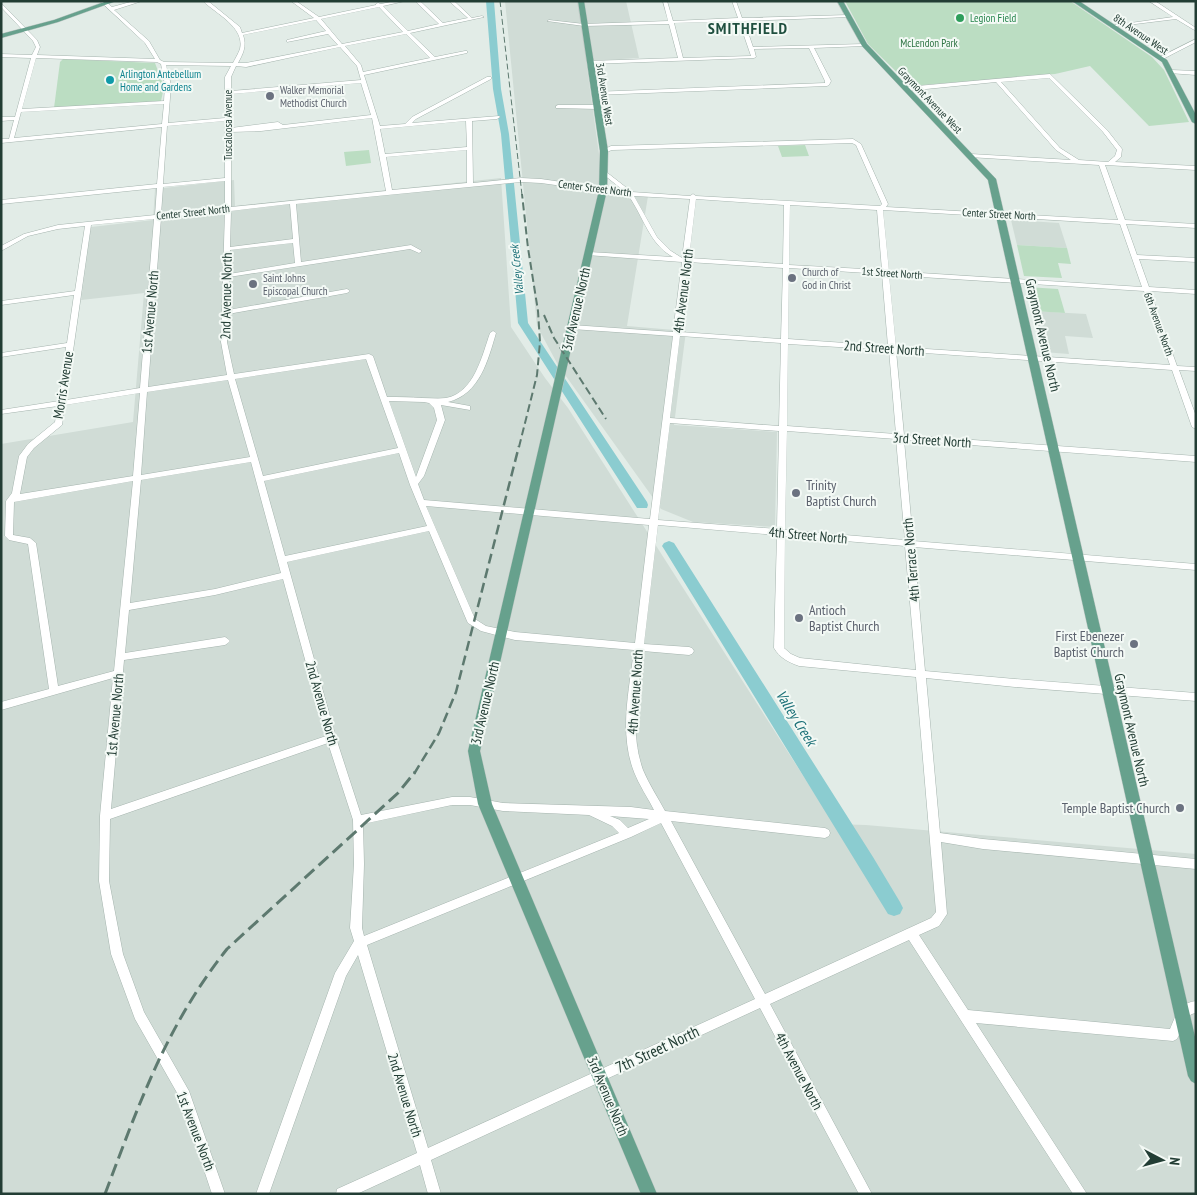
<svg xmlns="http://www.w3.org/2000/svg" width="1197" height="1195" font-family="'PT Sans Narrow',sans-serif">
	<rect width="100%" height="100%" fill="#e2ece7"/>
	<g fill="#d0dcd6">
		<path d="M505 1H626L639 58 586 61 599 154V183L648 196 627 326 686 331 674 425 777 432 775 527 693 522 661 509 558 365 537 326Z"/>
		<path d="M501 178 511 327 545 378 568 408 834 824 866 825 1196 854V1194H1V444L133 422 144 293 81 300 91 227 153 220 155 189 234 180 235 206Z"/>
		<path d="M1011 220 1059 223 1067 248 1017 245Z"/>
		<path d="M1033 311 1086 314 1093 338 1065 336 1069 354 1043 352Z"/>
	</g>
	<g fill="#bbddc2">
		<path d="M845 1H1070L1152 57 1164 70 1189 122 1149 126 1090 66 1055 74 911 86 868 44Z"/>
		<path d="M63 59 155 63 164 87 161 101 54 108 60 62Z"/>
		<path d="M805 145 809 156 782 157 778 146Z"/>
		<path d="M369 150 371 163 346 166 344 152Z"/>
		<path d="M1017 245 1067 248 1071 264 1058 263 1062 278 1024 276Z"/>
		<path d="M1027 287 1058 289 1065 313 1033 311Z"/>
	</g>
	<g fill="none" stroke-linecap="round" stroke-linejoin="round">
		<g fill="#8bccd0" fill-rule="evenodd">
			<path d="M486 1H494L501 89 509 134 528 323 647 502 648 505 647 508H637L518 323 501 134 493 89Z"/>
			<path d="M669 541 674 543 873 857 900 902 903 908 900 914 894 916 888 914 664 549 662 546 664 543Z"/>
		</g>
		<g stroke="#a5b4ae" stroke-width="1">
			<g id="minor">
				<path d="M100 1H105L112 7 134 1H142L114 10 149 41 160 60 164 62 233 63C235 59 238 54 240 49 245 27 216 14 203 1H208L240 27 242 33 314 18 291 1H296L319 17 376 5V4L378 3 381 4 395 1H405L383 6 408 31 439 24 415 1H420L443 23 468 18 449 1H454L472 18 482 16 484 17 410 33 435 57 465 51H467V53L364 75 380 126 405 124 412 117 487 77H491V79L416 119 412 123 499 116 500 117 497 119 472 121 473 183 521 178 541 179 624 191 603 174 602 173 605 171 632 192 690 196 693 194 696 196 880 206 882 204 856 145 852 143 612 150 604 153 601 151 611 146 853 139 861 144 888 204 886 207 1118 220 1099 165 969 157 968 156 971 154 1071 160 1056 150 996 82 906 91 903 89 906 87 1050 74 1107 130 1122 149 1121 157 1115 162 1196 166V170L1105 165 1125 220 1196 224V228L1126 224 1137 255 1196 258V262L1139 259 1149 287 1196 290V294L1150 291 1177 366 1196 367V371L1179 370 1196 416V429L1192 427 1172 370 896 351 904 435 1196 456V462L904 440 913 541 1196 564V570L914 547 925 671 1015 679 1196 693V701L1015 687 926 678 940 833 983 839 1196 859V869L983 849 941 842 947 914 939 926 919 935 968 1010 1170 1029C1176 1015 1179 1003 1196 1001V1013C1184 1014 1182 1030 1177 1039L1173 1041 976 1023 1087 1194H1073L909 940 770 1004 872 1194H859L760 1008 431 1160 441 1194H428L420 1165 357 1194H336L337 1189 417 1153 358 955 346 976 269 1194H256L335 973 354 941 350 928 354 864 353 820 328 743 110 819 109 881 123 954 144 1012 189 1091 225 1194H212L180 1098 135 1019 111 954 99 881 100 816 113 678 1 710V702L49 689 28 544 9 540 5 536 6 501 12 493 19 456 28 444 55 422 58 406 1 414V410L59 401 66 347 1 357V353L67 343 74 295 1 305V301L75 291 85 226 58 229 28 236 1 251V246L24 234 58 225 155 215 157 188 1 204V200L157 184 162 127 1 143V139H9L14 120 1 121V117H15L31 58 1 57V54L32 55 36 47 33 41 1 7V3L37 40 40 47 37 55 155 59 145 43ZM379 7 403 32 342 44 321 19ZM316 20 326 31 287 40V42L328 34 338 45 246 63H238C243 54 247 46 243 35ZM406 34 430 58 363 72 361 65 345 46ZM340 47 357 66 361 80 231 91V77L236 66 246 67ZM36 58 157 62 161 64 165 85 164 101 22 109ZM166 65 231 66 225 77V118L168 123 171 85ZM1049 78 1103 132 1117 150 1115 156 1108 162 1079 160 1060 148 1001 82ZM361 83 371 115 283 125 278 122 231 128V94ZM164 104 162 124 14 138 21 112ZM372 118 386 191 231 207V132L261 131ZM225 121V178L163 184 167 126ZM466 121 467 147 385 154 380 129ZM467 150V183L392 190 386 157ZM225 181V208L161 214 163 187ZM521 182 541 183 628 195C644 217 649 244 673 257L589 252 586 254 587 255 682 262 673 332 572 325 569 327 572 329 673 336 650 519 424 500 418 484 424 476 445 420 441 405 470 410V406L448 402C480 394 488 360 496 333L495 332 493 331 490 333C482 356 474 393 446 398 438 399 430 398 422 398 411 397 399 397 387 397L373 356 369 354 234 374 227 342 228 314 347 293 350 291 347 289 228 310 229 277 410 249 419 253 422 251 411 245 301 262 296 204ZM634 196 690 199 682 258 671 251 657 237ZM696 199 784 205 783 264 689 258ZM290 204 293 239 230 247 231 211ZM790 205 877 210 882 270 789 265ZM883 210 1120 224 1142 287 889 271ZM225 211 221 342 227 375 148 387 161 218ZM154 219 140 388 66 400 91 225ZM293 243 295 263 229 274 230 250ZM688 262 783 268 781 339 680 332ZM789 268 882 274 888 346 788 339ZM889 275 1144 291 1170 365 896 347ZM680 336 781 343 779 426 670 418ZM788 344 889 350 896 434 787 426ZM366 359 398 448 263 476 235 379ZM228 380 250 457 141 475 147 392ZM140 393 133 476 20 494 27 457 34 448 62 425 65 405ZM389 401 424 402 429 403 434 408 437 420 416 477ZM670 423 779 431 777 529 658 520ZM787 431 896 439 905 540 785 530ZM399 453 410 485 427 526 285 556 264 481ZM251 462 281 573 215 589 130 603 141 480ZM133 481 114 671 58 686 36 543 30 538 13 535 14 502ZM426 506 649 525 635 643 515 632 486 626 475 619ZM658 525 777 535 774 648C780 658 788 662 799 666L916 677 936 912 931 918 765 994 671 821 825 838 829 836 830 833 829 830 825 828 665 811C658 798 649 784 643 770 629 730 638 691 643 651L689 655 692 654 694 651 692 648 689 647 644 644ZM429 531 467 621 468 623 481 631 515 640 634 650C629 691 619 733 634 772 639 785 648 798 654 810L631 807 503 803 470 797H452L361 815 336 738 287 562ZM785 536 905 546 916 670 800 658 791 654 784 648ZM283 579 326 736 111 809 124 660 225 645 228 643 230 641 228 639 225 637 125 653 129 610 215 595ZM452 805H470L503 811 589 815 612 826 619 833 364 936 362 928 364 864 363 824ZM610 816 649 819 628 828 620 820ZM661 823 755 999 428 1148 367 945 631 837Z"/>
				<path d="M663 1H667L673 21 738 18 732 1H736L742 18 848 15H850V17L744 21 753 47 864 44 866 45 864 46 814 48 831 81 829 85 827 86 595 95 592 93 593 92 825 83V81L809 48 754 49 756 57 754 58 591 64 589 63V61L678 58 669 24 584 26 547 21 549 20 584 24 668 21ZM739 21 751 56 683 58 674 23Z"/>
				<path d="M1149 1H1155L1196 28V31L1176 19 1111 27 1109 26 1173 17Z"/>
				<path d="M1196 39V42L1163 59 1158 58Z"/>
				<path d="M1171 70 1196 71V75L1169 73 1168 72Z"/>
				<path d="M558 105H598L601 107 598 109 556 108V106Z"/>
			</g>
		</g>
		<g stroke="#c1c9c6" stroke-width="1">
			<g id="major">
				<path d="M107 1H116L58 22 1 38V34L54 20Z"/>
				<path d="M578 1H584L608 151 607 190 480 751 492 804 657 1194H641L478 804 468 751 599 190 600 151Z"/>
				<path d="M837 1H843L867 44 996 179 1196 1041V1084L1191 1081 1188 1076 988 180 862 46Z"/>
				<path d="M1072 1H1079L1167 60 1196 115V124L1192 122 1162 62Z"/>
			</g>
		</g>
		<use href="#minor" fill="#fff" fill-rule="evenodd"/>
		<use href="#major" fill="#67a18d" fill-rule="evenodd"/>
		<path stroke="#5d796f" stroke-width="1" stroke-dasharray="6 3" stroke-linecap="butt" d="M500 1 522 195"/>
		<g stroke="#5d796f" stroke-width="2" stroke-dasharray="8 4" stroke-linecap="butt">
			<path d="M544 315 554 338 606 419"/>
			<path d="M519 447 537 375 540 342 538 311 528 248 522 194"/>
		</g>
		<path stroke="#5d796f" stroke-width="2.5" stroke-dasharray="10 5" stroke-linecap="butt" d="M414 774 439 733 456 692 519 446"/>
		<path stroke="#5d796f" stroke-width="3" stroke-dasharray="13 6" stroke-linecap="butt" d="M105 1194C139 1104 166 1026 227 949L398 793 415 772"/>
	</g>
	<circle fill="#2e9e5b" stroke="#f3f9f5" stroke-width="2" cx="960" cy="18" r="5"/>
	<circle fill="#0f9aa8" stroke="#f3f9f5" stroke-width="2" cx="110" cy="80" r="5"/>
	<g fill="#6b7280" stroke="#f3f9f5" stroke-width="2">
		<circle cx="270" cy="96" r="5"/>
		<circle cx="792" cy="278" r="5"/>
		<circle cx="253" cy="284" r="5"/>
		<circle cx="796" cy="493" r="5"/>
		<circle cx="799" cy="618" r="5"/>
		<circle cx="1134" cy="644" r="5"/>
		<circle cx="1180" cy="808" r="5"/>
	</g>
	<g text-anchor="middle" stroke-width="4" stroke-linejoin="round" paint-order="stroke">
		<g font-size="11" fill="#27864d" stroke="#f3f9f5" text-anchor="start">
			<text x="970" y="22">Legion Field</text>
		</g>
		<g font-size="11" fill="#223d34" stroke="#f3f9f5">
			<text transform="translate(1141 34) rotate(34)" y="4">8th Avenue West</text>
			<text transform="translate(605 94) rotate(81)" y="4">3rd Avenue West</text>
			<text transform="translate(930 100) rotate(46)" y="4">Graymont Avenue West</text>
			<text transform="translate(228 125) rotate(-90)" y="4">Tuscaloosa Avenue</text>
			<text transform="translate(595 188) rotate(7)" y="4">Center Street North</text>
			<text transform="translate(193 212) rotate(-6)" y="4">Center Street North</text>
			<text transform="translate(999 214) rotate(3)" y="4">Center Street North</text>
			<text transform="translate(892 273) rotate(4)" y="4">1st Street North</text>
			<text transform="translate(1159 324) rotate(70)" y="4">6th Avenue North</text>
		</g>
		<g font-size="11" fill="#2d7342" stroke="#f3f9f5">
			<text x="929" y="47">McLendon Park</text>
		</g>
		<g font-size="11" fill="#0d838f" stroke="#f3f9f5" text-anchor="start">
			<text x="120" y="78">Arlington Antebellum<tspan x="120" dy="13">Home and Gardens</tspan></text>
		</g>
		<g font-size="11" fill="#5b616d" stroke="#f3f9f5" text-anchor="start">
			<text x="280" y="94">Walker Memorial<tspan x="280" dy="13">Methodist Church</tspan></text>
			<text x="802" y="276">Church of<tspan x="802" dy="13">God in Christ</tspan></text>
			<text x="263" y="282">Saint Johns<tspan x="263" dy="13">Episcopal Church</tspan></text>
		</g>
		<g font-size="12" font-style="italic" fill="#1d7178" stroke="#f3f9f5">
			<text transform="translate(517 270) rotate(-96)" y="4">Valley Creek</text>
		</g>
		<g font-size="14" fill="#223d34" stroke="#f3f9f5">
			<text transform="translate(683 291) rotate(-83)" y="5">4th Avenue North</text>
			<text transform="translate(226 296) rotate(-89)" y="5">2nd Avenue North</text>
			<text transform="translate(576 309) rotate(-77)" y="5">3rd Avenue North</text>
			<text transform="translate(150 312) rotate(-85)" y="5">1st Avenue North</text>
			<text transform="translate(1043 335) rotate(77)" y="5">Graymont Avenue North</text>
			<text transform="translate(884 348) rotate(4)" y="5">2nd Street North</text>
			<text transform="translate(63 385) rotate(-81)" y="5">Morris Avenue</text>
			<text transform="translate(932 440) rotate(4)" y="5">3rd Street North</text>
			<text transform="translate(808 535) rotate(5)" y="5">4th Street North</text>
			<text transform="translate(911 560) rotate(-95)" y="5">4th Terrace North</text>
			<text transform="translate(635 692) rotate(-86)" y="5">4th Avenue North</text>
			<text transform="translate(322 703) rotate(74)" y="5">2nd Avenue North</text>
			<text transform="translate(485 703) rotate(-77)" y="5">3rd Avenue North</text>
			<text transform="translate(115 715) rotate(-85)" y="5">1st Avenue North</text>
			<text transform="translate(1132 730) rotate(77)" y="5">Graymont Avenue North</text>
			<text transform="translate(799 1071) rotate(62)" y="5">4th Avenue North</text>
			<text transform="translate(405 1095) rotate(73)" y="5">2nd Avenue North</text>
			<text transform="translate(608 1096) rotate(67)" y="5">3rd Avenue North</text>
			<text transform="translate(196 1131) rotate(69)" y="5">1st Avenue North</text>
		</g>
		<g font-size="14" fill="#5b616d" stroke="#f3f9f5" text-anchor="start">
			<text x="806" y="490">Trinity<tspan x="806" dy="16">Baptist Church</tspan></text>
			<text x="809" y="615">Antioch<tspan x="809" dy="16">Baptist Church</tspan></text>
			<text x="1124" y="641" text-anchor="end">First Ebenezer<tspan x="1124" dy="16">Baptist Church</tspan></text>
			<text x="1170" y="813" text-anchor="end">Temple Baptist Church</text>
		</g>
		<g font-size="15" font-style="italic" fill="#1d7178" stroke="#f3f9f5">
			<text transform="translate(796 718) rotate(58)" y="5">Valley Creek</text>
		</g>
		<g font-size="16" font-weight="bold" letter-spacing="1" fill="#1f4f3f" stroke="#f3f9f5">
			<text x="748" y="34">SMITHFIELD</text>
		</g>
		<g font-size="16" fill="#223d34" stroke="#f3f9f5">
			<text transform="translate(657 1049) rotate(-25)" y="6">7th Street North</text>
		</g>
	</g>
	<rect width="1197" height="1195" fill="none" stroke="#223d34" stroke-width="5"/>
	<g transform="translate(1162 1160) rotate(96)" stroke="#f3f9f5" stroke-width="4" paint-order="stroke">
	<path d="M0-4L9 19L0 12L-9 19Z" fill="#223d34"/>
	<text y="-8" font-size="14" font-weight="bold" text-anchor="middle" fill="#223d34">N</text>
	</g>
</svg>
